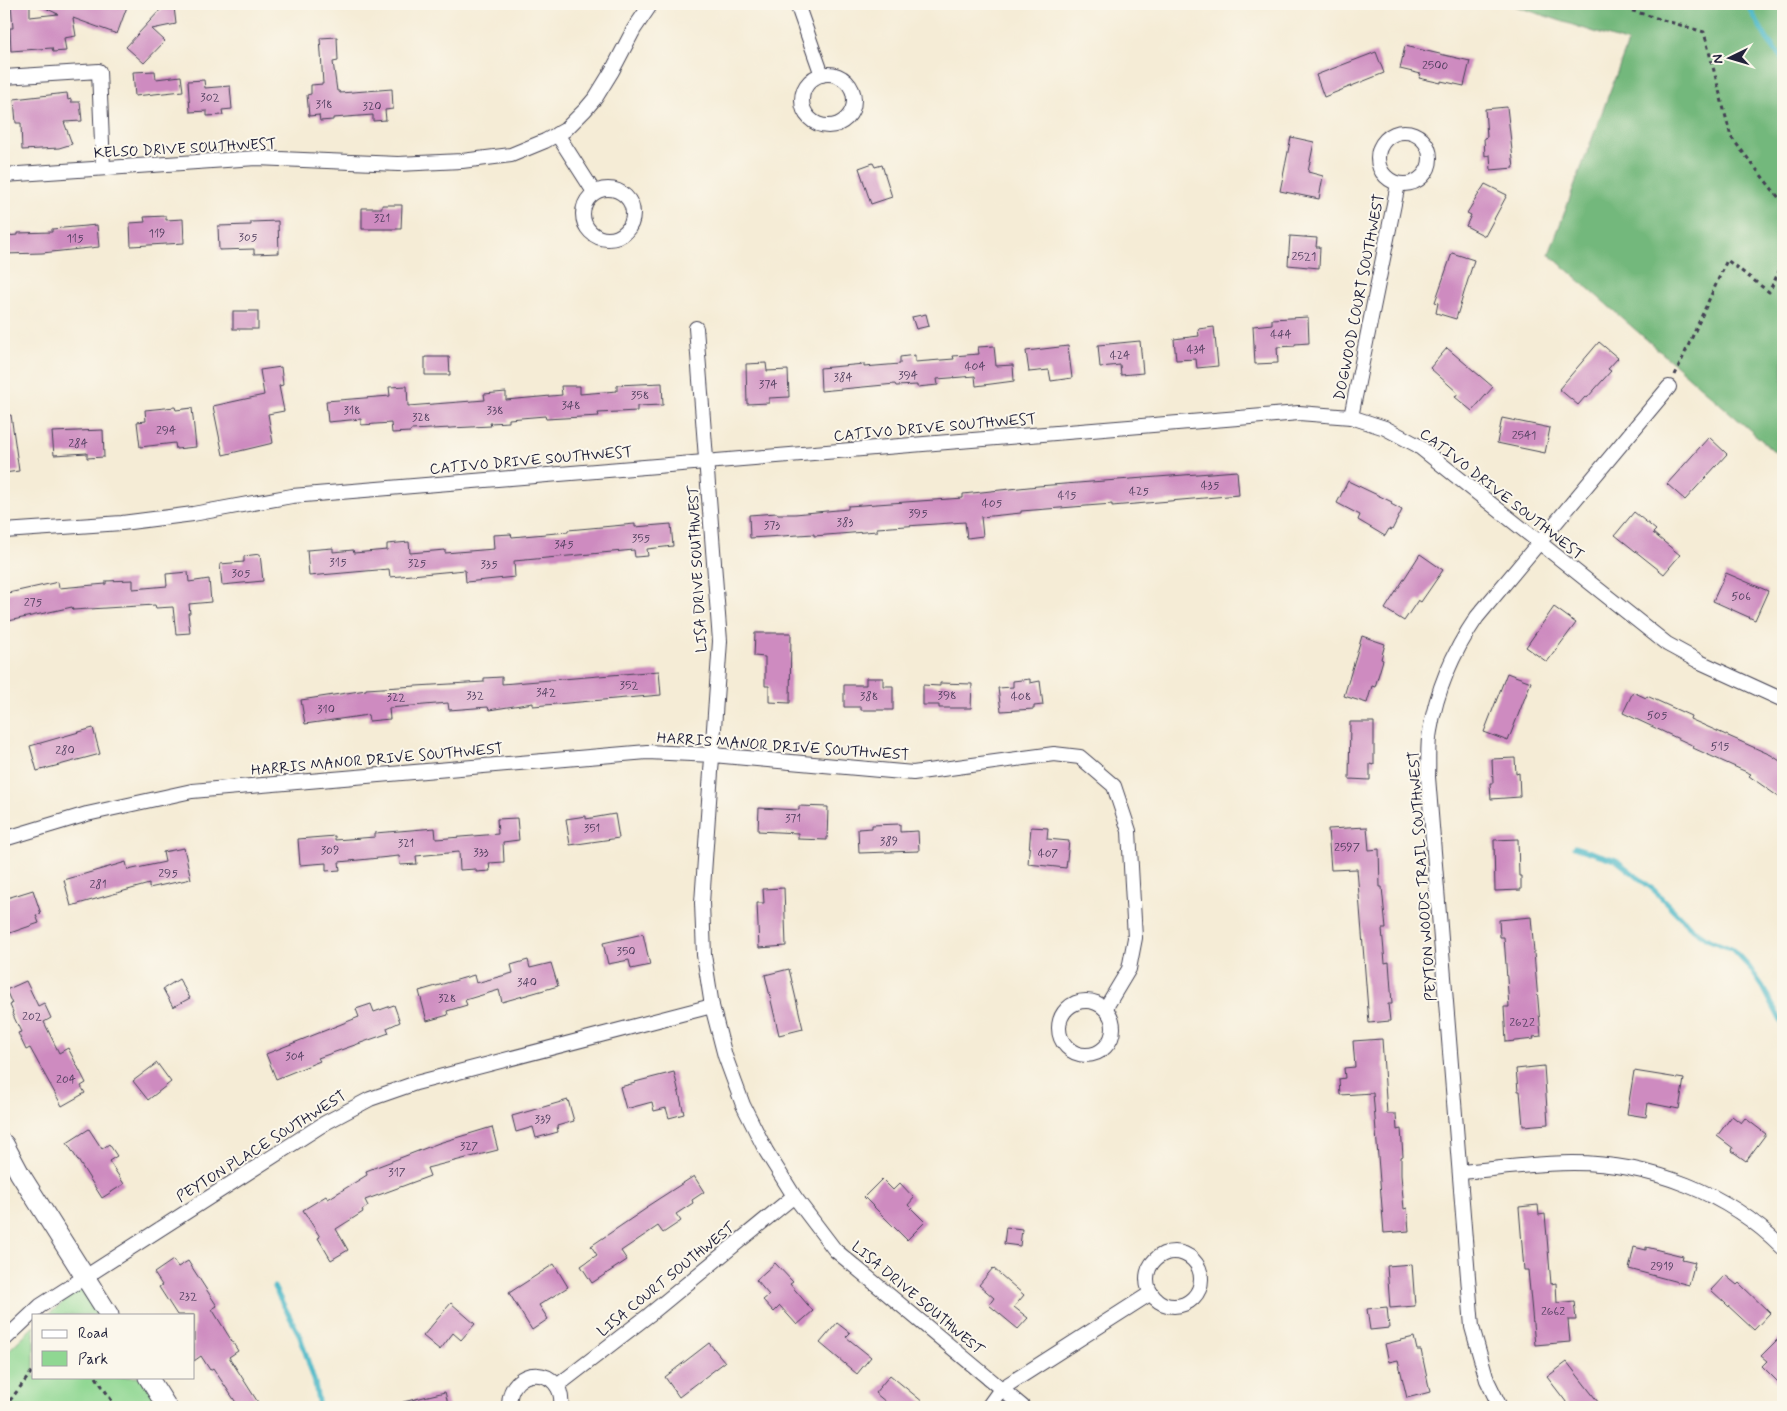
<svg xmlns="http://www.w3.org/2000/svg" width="1787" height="1411" font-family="Mynerve,sans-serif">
	<rect width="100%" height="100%" fill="#fbf7ec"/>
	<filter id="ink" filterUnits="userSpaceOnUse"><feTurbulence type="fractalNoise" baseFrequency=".02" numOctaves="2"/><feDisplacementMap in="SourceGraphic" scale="10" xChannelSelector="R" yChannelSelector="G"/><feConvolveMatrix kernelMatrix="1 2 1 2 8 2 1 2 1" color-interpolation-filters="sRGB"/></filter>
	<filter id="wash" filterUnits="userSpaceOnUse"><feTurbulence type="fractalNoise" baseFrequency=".0096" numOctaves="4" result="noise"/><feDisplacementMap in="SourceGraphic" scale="20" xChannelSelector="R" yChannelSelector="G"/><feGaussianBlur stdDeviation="1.12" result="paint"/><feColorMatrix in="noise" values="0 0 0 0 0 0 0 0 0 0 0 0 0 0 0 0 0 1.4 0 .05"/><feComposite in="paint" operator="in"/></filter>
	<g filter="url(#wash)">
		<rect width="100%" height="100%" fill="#f5ecd6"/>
		<g fill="#8fd792" stroke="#587c66">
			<path d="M89 1280 111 1315H48Z"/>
			<path d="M34 1326V1377H150L168 1407H4V1355Z"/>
		</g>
		<path fill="#73b87c" stroke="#4a6d5c" d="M1509 4H1783V459L1549 254 1628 43Z"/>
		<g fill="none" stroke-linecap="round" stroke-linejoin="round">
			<g stroke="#4bb8c7" stroke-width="5">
				<path d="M1747 4 1767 39 1783 60"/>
				<path d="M1574 847 1616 860 1654 890 1689 926 1709 940 1732 949 1749 967 1763 987 1783 1025"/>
				<path d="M274 1287 300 1336 315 1383 319 1407"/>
			</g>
		</g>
		<g id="blocks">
			<g fill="#ce8bc0">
				<path d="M11 4H30V17L58 14 39 5V4H128L117 34 73 18 76 36 64 38 66 51 53 52 52 48 11 51 10 28H13Z"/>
				<path d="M174 7 176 24 152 29 165 41 144 63 126 47 161 9Z"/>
				<path d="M337 37 338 61 333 62 337 91H339L340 93 392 89 393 109 385 110 386 120 373 121V115L333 118V120L320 121 319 115 309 116 307 95 311 94V85L323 84 320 38Z"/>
				<path d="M1405 46 1470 61 1464 86 1441 81V83L1419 78 1421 74 1400 69Z"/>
				<path d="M1376 52 1384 73 1324 97 1316 75Z"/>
				<path d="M155 71 156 79 181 76 183 91 135 96 133 72Z"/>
				<path d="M204 80 205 88 230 86 232 109 222 110 223 115 207 116V111L190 112 188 81Z"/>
				<path d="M67 93 68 100 71 99V102H80L82 121 64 122 72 144 59 148 22 150 21 123H16L14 99Z"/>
				<path d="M1507 107 1514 168 1491 170 1490 155 1485 156 1484 138 1487 137 1485 109Z"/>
				<path d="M1291 137 1314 142 1308 172 1323 176 1319 199 1280 191Z"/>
				<path d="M873 163 875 167 882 165 892 197 871 204 859 168Z"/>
				<path d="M1485 184 1507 195 1485 236 1466 226 1471 215 1467 213Z"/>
				<path d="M382 205H402L401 229H362V208H382Z"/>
				<path d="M166 216V220L183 219 184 243 131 246 130 223 145 222 144 217Z"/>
				<path d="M278 221 279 253 254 254V249L219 250 218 226 251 225V222Z"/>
				<path d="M97 225 99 247 42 253 4 254V236L18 235V233L52 232V229Z"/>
				<path d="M1290 236 1317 238 1316 247H1320L1319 268 1288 265Z"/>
				<path d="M1452 253 1474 260 1456 319 1436 313 1438 303 1435 302Z"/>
				<rect x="233" y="311" width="25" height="18"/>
				<path d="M926 314 929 326 916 329 912 317Z"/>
				<path d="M1308 317 1309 343 1295 344V346L1277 347 1278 363 1255 364 1253 326 1272 324V319Z"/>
				<path d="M1214 327 1218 366 1197 368 1196 359 1176 360 1174 339 1199 336 1198 329Z"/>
				<path d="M1140 341 1143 373 1121 375 1120 365 1100 367 1098 345Z"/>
				<path d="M1599 342 1618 358 1608 369 1611 371 1587 398 1585 397 1578 405 1559 389Z"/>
				<path d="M994 346 996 366 1013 365 1014 381 976 386 975 376 937 379 938 385 917 387V385L896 386 895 384 821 391 820 368 864 364V367L900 364V357L915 355V362L954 359 953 356 979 354 978 347Z"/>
				<path d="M1068 346 1072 378 1051 381 1049 370 1029 372 1026 351Z"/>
				<path d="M1447 348 1493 387 1472 411 1455 397 1458 393 1430 368Z"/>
				<path d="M425 357H449L450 375H425Z"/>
				<path d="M766 363 767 371 788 370 789 397 769 398V403L747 404 746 364Z"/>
				<path d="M281 367 283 385 279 386 284 411 268 414 273 443 223 455 213 406 264 395 260 370Z"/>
				<path d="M662 383 663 405 637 406V411L598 413 599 416 546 419 545 416 509 419V422L490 423 491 426 411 430 410 432 392 433 391 423 361 425V419L328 422 326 401 390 396 389 387 407 386 408 406 485 400 484 394 506 392V400L562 395 561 386H580V394L617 391V385Z"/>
				<path d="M175 407 176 410 192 408 196 447 176 449 175 443 140 447 137 422 146 421 145 410Z"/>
				<path d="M11 415 19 471 4 473V416Z"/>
				<path d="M1502 418 1550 428 1545 453 1497 443Z"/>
				<path d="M103 430 104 457 87 458V453L54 455 52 432Z"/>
				<path d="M1709 437 1727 454 1685 500 1667 484Z"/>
				<path d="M1237 471 1239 495 1112 506V504L1021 511V513L981 517 983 536 967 538 965 522 877 528V531L814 536V534L750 538 749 515 777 513V514H795L848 509V506L963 498V494L1038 486Z"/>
				<path d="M1348 481 1392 502 1391 504 1402 510 1392 530 1389 529 1385 536 1358 520 1360 515 1337 503Z"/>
				<path d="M1634 512 1656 530 1653 533 1680 555 1664 574 1615 535Z"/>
				<path d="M635 524V527L671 524 673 546 647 549 648 556 635 557 634 550 514 561 515 577 466 582 465 570 390 577 389 569 309 576 307 550 333 548V552L353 550 354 553 387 550V544L409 542 410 553 445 550V553L494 549 493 535 511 534 512 537 568 532V530Z"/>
				<path d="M260 554 263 581 222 585 220 564 244 562V556Z"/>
				<path d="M1420 554 1443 570 1421 602 1418 600 1404 621 1385 609Z"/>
				<path d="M188 572 189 582 209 579 211 602 189 604 190 613H188L190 633 176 634 173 607 156 608 155 605 73 610 72 607 4 622V594L58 582 59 588 106 584V581L133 580V589L167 586 166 574Z"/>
				<path d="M1726 573 1768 591 1755 620 1713 601Z"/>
				<path d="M1554 607 1576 623 1547 662 1526 647Z"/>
				<path d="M755 633H791L790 703 769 702V686H765V657L754 656Z"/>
				<path d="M1362 636 1385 644 1381 659 1383 660 1375 687 1372 686 1367 703 1344 696Z"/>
				<path d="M659 671 661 695 533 706V703L489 710 488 707 449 710 448 703 389 708 390 719 369 721 368 715 305 724 301 700 366 690V689L484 682V678L502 677V684Z"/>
				<path d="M1507 673 1531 682 1508 741 1484 732Z"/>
				<path d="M866 678H883V686H893V710H861V707H844V685H866Z"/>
				<path d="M1030 679V683L1040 681 1043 705 1034 706V709L1001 711 998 688 1013 687V681Z"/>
				<path d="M940 683 972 684 971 708H939V705H923V685L940 686Z"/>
				<path d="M1633 692 1646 698 1647 696 1691 716 1690 719 1771 755 1783 763V800L1749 776 1751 774 1693 748 1694 746 1623 713Z"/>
				<path d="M1350 722H1374V765L1370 764V780L1349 779Z"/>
				<path d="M93 728 100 754 37 771 30 746Z"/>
				<path d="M1515 758 1516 774 1519 773 1520 797 1491 799 1490 783H1493L1492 759Z"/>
				<path d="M799 806 828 807 827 840 798 839V833L758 831 759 808 799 810Z"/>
				<path d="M615 814 619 838 570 845 566 819 586 816V819Z"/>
				<path d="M517 818 519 840 503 842 504 862 489 863 490 871 476 872V869L460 870 459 852 416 856 417 864 400 865 399 856 339 862 340 870 326 871V863L300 865 298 839 335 836V840L375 837V833L435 828 436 839 498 834 497 819Z"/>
				<path d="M900 824V832L918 831 919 851 859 853 858 829 872 828V825Z"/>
				<path d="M1031 827 1048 828 1047 839 1069 841 1066 868 1028 864Z"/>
				<path d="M1367 827 1369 850 1379 849 1380 887H1382L1386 929H1382L1385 963 1389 962 1392 1004H1388L1390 1021 1369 1023 1357 869 1331 870 1328 829Z"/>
				<path d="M1518 839 1519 876H1521V890L1495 891 1494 840Z"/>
				<path d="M184 848 191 879 149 888V884L71 906 64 880 126 862 128 870 165 862 163 852Z"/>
				<path d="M784 888 786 946 759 948 757 903H764L763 889Z"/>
				<path d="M33 890 41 914 36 915 39 923 7 934 4 922V899Z"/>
				<path d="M1531 917 1541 1036 1533 1037 1534 1039 1506 1042 1504 1007H1509L1504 937H1500L1499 920Z"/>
				<path d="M643 934 650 965 631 969 629 960 608 964 603 943Z"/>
				<path d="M528 960 530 968 551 963 558 986 502 1002 499 990 465 1000 467 1005 447 1011 448 1015 427 1021 419 991 474 975 476 983 513 973 511 965Z"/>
				<path d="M789 969 803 1029 779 1035 765 975Z"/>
				<path d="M179 979 190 998 173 1007 163 989Z"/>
				<path d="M26 981 38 1006 44 1003 51 1018 44 1022 59 1053 68 1048 86 1083 81 1086 85 1093 62 1106 30 1048 26 1050 18 1033 21 1032 12 1013 13 1012 10 1005 12 1004 6 990Z"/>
				<path d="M371 1004 374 1012 394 1005 400 1022 387 1028 389 1033 318 1058 320 1061 276 1079 266 1054 359 1017 356 1009Z"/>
				<path d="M1382 1039 1387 1114H1396L1397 1130 1401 1129 1403 1156 1401 1157V1175L1404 1209 1407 1208 1409 1231 1384 1233 1373 1093 1340 1095 1339 1079 1345 1078 1344 1068 1355 1067 1353 1041Z"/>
				<path d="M157 1063 171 1082 148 1100 133 1081Z"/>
				<path d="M1544 1066 1548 1124 1523 1126 1520 1091H1518L1516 1069Z"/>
				<path d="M1634 1071 1684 1079 1679 1109 1648 1103 1646 1117 1627 1114Z"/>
				<path d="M674 1072 684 1114 669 1118 666 1108 654 1111 652 1102 626 1109 620 1087 635 1083V1082Z"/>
				<path d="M568 1100 574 1121 557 1126 558 1132 536 1138 533 1127 516 1132 512 1116Z"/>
				<path d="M1732 1116 1741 1123 1745 1118 1766 1134 1746 1161 1732 1151 1733 1148 1717 1136Z"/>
				<path d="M492 1127 498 1150 427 1168 430 1176 365 1200 368 1206 362 1210 363 1212 336 1229 348 1250 331 1260 318 1238 320 1237 303 1210 326 1196 328 1199 367 1175 366 1171 439 1143Z"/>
				<path d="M89 1129 102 1149 109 1144 117 1156 109 1161 124 1184 102 1198 67 1143Z"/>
				<path d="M694 1176 704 1192 692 1200 693 1203 676 1214 681 1221 663 1233 658 1226 621 1251 627 1260 592 1283 581 1266 597 1255 591 1246 647 1208 646 1207Z"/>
				<path d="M882 1179 893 1190 900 1183 914 1198 908 1205 925 1222 907 1240 864 1197Z"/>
				<path d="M1538 1205 1539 1215 1545 1214 1551 1284 1556 1283 1557 1303 1574 1301 1576 1320H1568L1570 1342 1535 1345 1528 1270H1524L1519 1207Z"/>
				<path d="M1006 1227 1022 1229 1020 1246 1004 1244Z"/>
				<path d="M1634 1247 1646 1250V1247L1683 1256 1682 1259 1695 1262 1689 1285 1629 1269Z"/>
				<path d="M173 1260 178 1267 188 1261 217 1306 212 1309 238 1351 229 1357 261 1407H239L213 1368 210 1370 201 1356 194 1361V1315H177L159 1287 162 1285 154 1273Z"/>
				<path d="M775 1263 793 1282 790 1284 813 1311 797 1325 780 1306 774 1312 763 1300 769 1295 756 1280Z"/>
				<path d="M554 1264 568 1287 539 1305 548 1319 532 1330 509 1293Z"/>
				<path d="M1412 1264 1415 1306 1390 1308 1387 1266Z"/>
				<path d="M993 1268 1024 1295 1014 1307 1028 1318 1018 1329 989 1305 994 1298 979 1285Z"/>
				<path d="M1725 1275 1737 1285 1739 1283 1770 1313 1754 1330 1711 1290Z"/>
				<path d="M451 1303 475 1324 461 1340 453 1333 440 1350 423 1336Z"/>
				<path d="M1387 1307 1389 1328 1370 1330 1367 1309Z"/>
				<path d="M837 1323 850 1333 846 1337 871 1357 857 1374 820 1343Z"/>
				<path d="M1783 1334V1387L1762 1366 1767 1361 1761 1356Z"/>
				<path d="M1414 1337 1417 1350H1421L1430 1392 1407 1398 1398 1360 1389 1362 1385 1344Z"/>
				<path d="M709 1343 725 1362 679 1397 665 1377Z"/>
				<path d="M1567 1362 1602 1407H1570L1547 1377Z"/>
				<path d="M890 1375 929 1407H892L875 1393Z"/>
				<path d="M445 1392 449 1407H404L403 1402Z"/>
			</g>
		</g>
	</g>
	<g filter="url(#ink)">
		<use href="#blocks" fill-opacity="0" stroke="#424052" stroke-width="1"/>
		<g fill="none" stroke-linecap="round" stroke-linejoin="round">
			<g stroke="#424052" stroke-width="16">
				<g id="street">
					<path d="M797 4 822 75"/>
					<circle cx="828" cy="100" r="26"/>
					<path d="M4 77 99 71 103 167"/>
					<circle cx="1404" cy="158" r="26"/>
					<path d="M557 134 594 192"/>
					<path d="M4 175 256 158 398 164 462 161 511 155 545 141 565 130 585 110 596 97 612 71 634 29 651 4"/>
					<circle cx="608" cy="214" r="25"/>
					<path d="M696 328 720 641 702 903 704 955 712 1006 725 1056 743 1105 766 1151 794 1196 835 1250 1023 1407"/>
					<path d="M1351 417 1398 184"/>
					<path d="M4 531 122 523 193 514 292 496 1299 413 1351 417 1385 428 1417 445 1667 644 1700 662 1783 700"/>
					<path d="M4 839 87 814 192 791 647 752 713 755 913 773 1054 754 1080 757 1114 786 1129 831 1135 938 1129 969 1105 1009"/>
					<circle cx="1086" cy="1028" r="27"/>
					<path d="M1460 1172C1497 1169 1536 1163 1573 1163 1650 1163 1729 1193 1783 1248"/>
					<circle cx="1174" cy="1279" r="27"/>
					<path d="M4 1340 40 1306 325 1123 370 1099 416 1083 712 1006"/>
					<path d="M557 1386 649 1315 794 1196"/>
					<path d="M509 1407C508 1362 566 1366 561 1407"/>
					<path d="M988 1407 1001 1389 1151 1293"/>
					<path d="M1500 1407 1487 1380 1472 1327 1428 777C1429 762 1427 746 1430 731 1437 688 1453 652 1477 617L1669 387"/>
				</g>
			</g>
			<g stroke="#424052" stroke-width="21">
				<g id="secondary">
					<path d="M4 1144 20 1174 109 1315"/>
					<path d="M148 1377 167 1407"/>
				</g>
			</g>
			<g stroke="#424052" stroke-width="3" stroke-dasharray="4 4" stroke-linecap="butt">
				<path d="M1609 4 1704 32 1731 137 1783 203"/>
				<path d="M1675 375 1727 260 1769 292 1783 263"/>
				<path d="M96 1377 116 1407"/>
				<path d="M5 1407 34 1369"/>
			</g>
			<use href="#street" stroke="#fff" stroke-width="14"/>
			<use href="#secondary" stroke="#fff" stroke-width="19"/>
		</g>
	</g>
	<g text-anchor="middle" stroke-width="4" stroke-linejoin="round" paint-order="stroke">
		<g font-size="12" fill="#4d3c5c">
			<text x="1435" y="69">2500</text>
			<text x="210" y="101">302</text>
			<text x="324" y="108">318</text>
			<text x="372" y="110">320</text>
			<text x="382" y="222">321</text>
			<text x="157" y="237">119</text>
			<text x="248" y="241">305</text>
			<text x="75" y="242">115</text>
			<text x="1304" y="260">2521</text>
			<text x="1281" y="338">444</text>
			<text x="1196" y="353">434</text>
			<text x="1120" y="359">424</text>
			<text x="975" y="370">404</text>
			<text x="908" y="379">394</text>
			<text x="843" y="381">384</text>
			<text x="768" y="388">374</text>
			<text x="640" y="399">358</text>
			<text x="571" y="409">348</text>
			<text x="352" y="414">318</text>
			<text x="495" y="414">338</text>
			<text x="421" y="421">328</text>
			<text x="166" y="434">294</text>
			<text x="1524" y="439">2541</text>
			<text x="78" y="447">284</text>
			<text x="1210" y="489">435</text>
			<text x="1139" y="495">425</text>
			<text x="1067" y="499">415</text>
			<text x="992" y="507">405</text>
			<text x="918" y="517">395</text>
			<text x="845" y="526">383</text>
			<text x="772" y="529">373</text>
			<text x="641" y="542">355</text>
			<text x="564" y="548">345</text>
			<text x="338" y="566">315</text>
			<text x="417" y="567">325</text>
			<text x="489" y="568">335</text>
			<text x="241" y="577">305</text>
			<text x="1741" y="600">506</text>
			<text x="33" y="606">275</text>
			<text x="629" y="689">352</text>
			<text x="546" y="696">342</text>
			<text x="475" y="699">332</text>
			<text x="947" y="699">398</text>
			<text x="869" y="700">388</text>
			<text x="1021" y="700">408</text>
			<text x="396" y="701">322</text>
			<text x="326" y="713">310</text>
			<text x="1657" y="719">505</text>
			<text x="1720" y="750">515</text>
			<text x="65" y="754">280</text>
			<text x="793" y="822">371</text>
			<text x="592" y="832">351</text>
			<text x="889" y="845">389</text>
			<text x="406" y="847">321</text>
			<text x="1347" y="851">2597</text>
			<text x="330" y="854">309</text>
			<text x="481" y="856">333</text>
			<text x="1048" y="857">407</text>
			<text x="168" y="877">295</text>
			<text x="98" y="888">281</text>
			<text x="626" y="955">350</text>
			<text x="527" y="986">340</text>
			<text x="447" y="1002">328</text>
			<text x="32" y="1020">202</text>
			<text x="1522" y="1026">2622</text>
			<text x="295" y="1060">304</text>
			<text x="66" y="1083">204</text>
			<text x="543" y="1123">339</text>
			<text x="469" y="1150">327</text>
			<text x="397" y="1176">317</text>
			<text x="1662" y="1270">2919</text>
			<text x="188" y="1300">232</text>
			<text x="1553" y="1315">2662</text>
		</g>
		<g font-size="15" fill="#22223b" stroke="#fbf7ec">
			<text transform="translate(185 148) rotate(-3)" y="5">KELSO DRIVE SOUTHWEST</text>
			<text transform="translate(1359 297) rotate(-79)" y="5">DOGWOOD COURT SOUTHWEST</text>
			<text transform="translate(935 427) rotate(-5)" y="5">CATIVO DRIVE SOUTHWEST</text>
			<text transform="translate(531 460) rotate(-5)" y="5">CATIVO DRIVE SOUTHWEST</text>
			<text transform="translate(1502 494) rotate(38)" y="5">CATIVO DRIVE SOUTHWEST</text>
			<text transform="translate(697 569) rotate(-93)" y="5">LISA DRIVE SOUTHWEST</text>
			<text transform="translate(783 746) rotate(4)" y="5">HARRIS MANOR DRIVE SOUTHWEST</text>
			<text transform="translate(377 759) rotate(-5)" y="5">HARRIS MANOR DRIVE SOUTHWEST</text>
			<text transform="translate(1422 876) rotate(-94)" y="5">PEYTON WOODS TRAIL SOUTHWEST</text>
			<text transform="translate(261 1146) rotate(-32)" y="5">PEYTON PLACE SOUTHWEST</text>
			<text transform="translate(666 1279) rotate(-39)" y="5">LISA COURT SOUTHWEST</text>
			<text transform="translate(918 1298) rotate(40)" y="5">LISA DRIVE SOUTHWEST</text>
		</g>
	</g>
	<rect width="1787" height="1411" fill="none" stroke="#fbf7ec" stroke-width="20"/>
	<rect x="32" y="1314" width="162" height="65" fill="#fbf7ec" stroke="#a4a2a5"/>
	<rect x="42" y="1330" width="25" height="8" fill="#ffffff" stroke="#a4a2a5"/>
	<text x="78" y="1338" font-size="15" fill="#22223b">Road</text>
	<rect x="42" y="1351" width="25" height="15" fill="#8fd792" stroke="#a4a2a5"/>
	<text x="78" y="1364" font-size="15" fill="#22223b">Park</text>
	<g transform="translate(1730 58) rotate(265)" stroke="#fbf7ec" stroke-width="4" paint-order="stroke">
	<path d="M0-4L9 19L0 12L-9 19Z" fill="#22223b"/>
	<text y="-8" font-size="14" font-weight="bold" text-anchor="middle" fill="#22223b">N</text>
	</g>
</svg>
